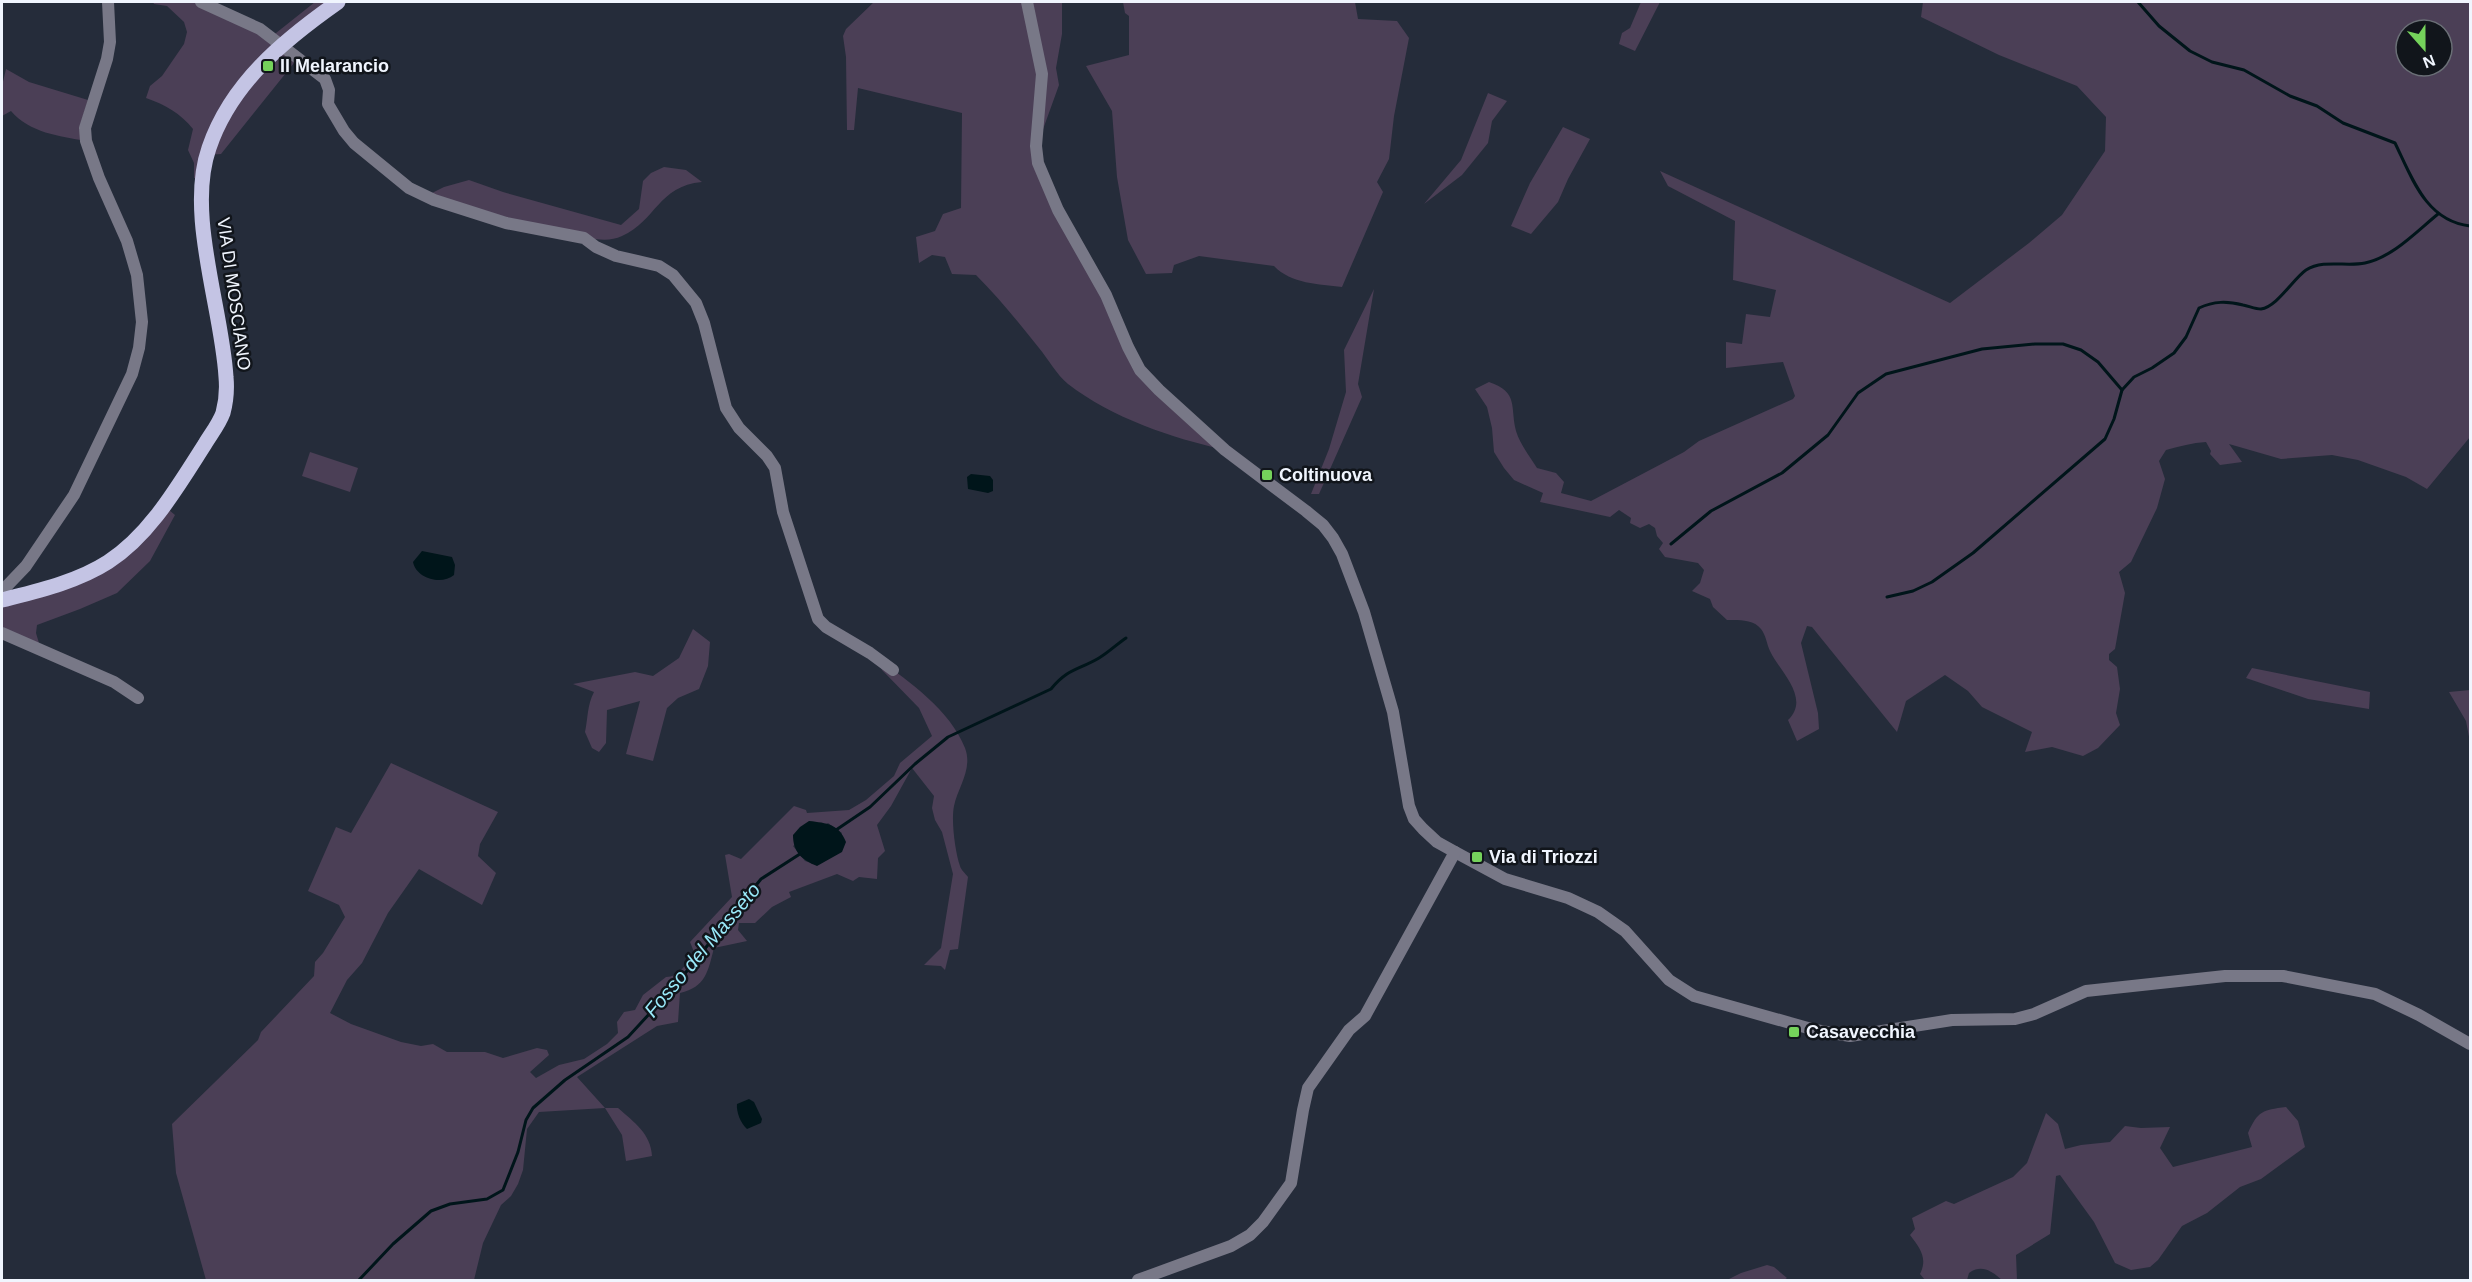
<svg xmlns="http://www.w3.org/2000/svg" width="2472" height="1282" font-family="Helvetica,sans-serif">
	<rect width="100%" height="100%" fill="#252c3a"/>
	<g fill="#4b3f56" fill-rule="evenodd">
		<path d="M153 2H201L271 37 315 2H338L282 45 298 58 221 154 207 155 203 180 194 178V163L188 150 193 129C180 113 166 105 146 98L150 86 162 76 184 44 187 32 184 22 167 6 154 4Z"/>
		<path d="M874 2H1062V34L1056 68 1059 85 1037 146 1038 163 1140 370 1225 450C1172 438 1112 418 1068 384 1057 375 1048 359 1039 348 1019 323 999 298 976 275L952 274 945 257 932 255 919 263 916 237 935 231 943 214 961 208 962 113 858 88 854 130H847L846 57 843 36 846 29Z"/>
		<path d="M1123 2H1355L1358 19 1397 21 1409 38 1394 116 1389 159 1377 182 1383 192 1342 287C1319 284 1291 284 1274 266L1199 256 1174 265 1172 273 1146 274 1128 240 1117 177 1112 111 1086 66 1129 55V16L1125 13Z"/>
		<path d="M1641 2H1660L1635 51 1619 44 1622 33 1630 28Z"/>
		<path d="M1923 2H2470V437L2427 489 2406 477 2358 460 2332 455 2281 459 2229 444 2242 462 2220 465 2210 454 2211 451 2206 442C2192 443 2180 446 2166 450L2159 461 2165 479 2157 508 2131 562 2119 572 2125 593 2115 649 2109 654V660L2117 667 2120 689 2116 713 2120 725 2098 748 2083 756 2052 747 2025 752 2032 732 1982 707 1968 691 1945 675 1906 701 1897 732 1812 627 1807 626 1801 643 1818 713 1819 729 1797 741 1788 720C1811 698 1780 672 1770 651 1767 645 1766 635 1761 629 1753 619 1739 620 1727 620L1713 607 1710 599 1692 591 1700 583 1704 570 1698 563 1665 557 1659 549 1663 543 1657 536 1655 528 1649 524 1640 528 1630 523 1631 518 1619 510 1610 517 1540 502 1543 493 1514 480 1504 468 1494 452 1492 428 1487 407 1475 389 1489 382C1519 392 1510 407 1516 431 1520 444 1530 457 1537 468L1556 473 1564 482 1561 493 1591 501 1684 452 1699 441 1793 399 1795 396 1783 362 1726 368V342L1742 344 1746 314 1770 317 1776 290 1733 280 1735 221 1668 186 1660 171 1950 303 2029 243 2062 215 2105 151 2106 117 2077 86 1999 55 1921 17ZM2406 30H2442V66H2406Z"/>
		<path d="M6 69 29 82 88 100 79 129 86 141C59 136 30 133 11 111L2 116V86Z"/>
		<path d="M1488 93 1507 101 1492 121 1488 143 1462 175 1424 204 1461 160Z"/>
		<path d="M1563 127 1590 139 1568 179 1558 202 1531 234 1511 226 1530 183Z"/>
		<path d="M664 167 686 170 702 182C658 186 656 221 622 236 610 242 597 239 584 238L426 196 444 187 469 180 503 192 621 225 639 209 643 181 651 173Z"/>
		<path d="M1374 289 1358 384 1362 397 1319 494H1311L1329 449 1346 392 1344 350Z"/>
		<path d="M310 452 358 468 350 492 302 476Z"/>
		<path d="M163 505 175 515 150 561 117 593 80 609 37 625 36 633 41 650 2 633V600L107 563Z"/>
		<path d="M693 629 710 642 708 666 699 689 678 698 667 708 653 761 626 754 640 701 607 710 606 743 599 752 592 748 585 732C588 719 587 705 594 692L573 684 635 672 653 676 679 658Z"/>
		<path d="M878 659C910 682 950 710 965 748 973 769 958 787 954 806 951 820 955 852 960 866 961 870 965 873 968 877L958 949 950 950 945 970 941 966 924 965 941 948 953 874 942 832 935 820 932 808 934 796 912 768 891 806 877 825 885 851 878 858 877 879 859 877 853 881 837 874 789 892 791 897 772 907 755 923H739L738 930 747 941 714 948C708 971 706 987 680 993L678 1022 657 1026 577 1077 605 1108H618C634 1122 651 1134 652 1156L626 1161 622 1135 605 1108 539 1112 527 1129 523 1170 518 1184 511 1196 501 1205 483 1243 474 1280H206L176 1173 172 1124 258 1040 261 1032 314 976 315 962 323 953 345 917 339 905 308 891 336 827 351 833 391 763 498 812 480 844 478 856 496 873 482 905 419 869 388 913 362 963 347 980 330 1013 351 1024 401 1042 421 1046 433 1044 447 1052H485L503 1058 537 1048 547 1050 549 1055 530 1072 536 1078 559 1065 584 1059 607 1044 618 1033 617 1022 624 1012 635 1010 643 995 666 977C679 977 687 963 694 952L690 942 732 897 725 855 729 854 741 859 794 806 806 810 807 813 849 810 866 800 894 776 900 763 932 736 919 708 882 670ZM828 823 842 833 817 865 805 861 793 846Z"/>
		<path d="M2252 668 2370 692 2369 709 2308 699 2246 678Z"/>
		<path d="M2470 690V742L2466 721 2449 692Z"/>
		<path d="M2286 1107 2298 1121 2305 1147 2261 1179 2240 1187 2207 1213 2182 1226 2158 1260 2150 1267 2131 1270 2115 1263 2094 1222 2060 1175 2056 1176 2050 1234 2016 1255 2017 1280H2002C1992 1271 1981 1264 1969 1273L1967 1280H1925L1920 1274C1928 1258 1920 1248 1910 1235L1915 1229 1912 1218 1946 1201 1954 1204 2013 1177 2027 1163 2046 1113 2058 1124 2065 1149 2081 1145 2110 1142 2125 1126 2141 1128 2170 1127 2160 1148 2173 1167 2252 1147 2248 1133C2258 1111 2262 1110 2286 1107Z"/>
		<path d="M1767 1265 1774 1267 1787 1278 1784 1280H1727L1741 1273Z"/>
	</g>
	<g fill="#00151a">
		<path d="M971 474 990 476 993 480V491L988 493 968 489 967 477Z"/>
		<path d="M422 551 452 557 455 565 454 575C441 586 416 578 413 562Z"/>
		<path d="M809 821C827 823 839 824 846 842L842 852 817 866C802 860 793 852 793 835L800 827Z"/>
		<path d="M749 1099 754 1102 762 1119 761 1123 747 1129C741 1124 736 1112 737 1104Z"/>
	</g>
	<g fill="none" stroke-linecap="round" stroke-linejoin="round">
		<g stroke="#00151a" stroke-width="3">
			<path d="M2138 2 2159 26 2190 51 2212 62 2244 70 2290 96 2317 106 2343 123 2395 143C2412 178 2426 221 2470 226"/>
			<path d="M1671 544 1711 511 1782 473 1828 435 1858 393 1886 374 1982 349 2035 344H2063L2081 350 2098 362 2122 390"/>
			<path d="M1887 597 1913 591 1932 582 1973 553 2105 439 2114 419 2122 390 2134 377 2152 368 2174 353 2186 337 2199 308C2214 301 2227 301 2243 305 2249 306 2255 309 2261 309 2277 307 2293 279 2306 270 2324 259 2346 267 2365 263 2393 257 2416 232 2438 214"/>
			<path d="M836 830 870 807 915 764 948 737 1051 689C1068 668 1079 670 1099 658 1109 652 1117 644 1126 638"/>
			<path d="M359 1280 393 1244 431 1211 450 1204 487 1199 503 1190 518 1152 526 1120 533 1108 565 1080 628 1037 674 987 761 879 803 852"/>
		</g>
		<g stroke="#787887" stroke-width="12">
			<path d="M201 2 260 29 325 79 329 90 328 104 344 131 354 143 409 188 434 200 506 223 584 238 596 247 616 256 659 266 673 275 696 303 704 323 726 408 739 428 767 456 775 468 783 512 818 619 826 627 870 653 893 670"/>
			<path d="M1027 2 1042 74 1036 146 1038 163 1058 210 1106 295 1128 347 1140 370 1159 390 1225 450 1306 511 1323 525 1333 538 1342 554 1364 612 1393 712 1409 806 1414 819 1423 829 1437 842 1455 852 1505 879 1568 898 1598 912 1625 931 1669 980 1694 996 1815 1030 1850 1036 1952 1020 2015 1019 2034 1014 2086 991 2225 976H2283L2375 994 2419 1015 2470 1044"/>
			<path d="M2 591 26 566 74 495 132 374 139 348 142 322 137 275 127 241 99 178 86 141 85 128 107 59 110 42 108 2"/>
			<path d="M2 633 114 682 138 698"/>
			<path d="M1138 1280 1231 1246 1250 1235 1263 1222 1291 1183 1303 1110 1308 1088 1349 1030 1365 1016 1455 852"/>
		</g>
		<path stroke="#c4c4e4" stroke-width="15" d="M2 600C37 591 77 582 108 562 150 535 178 486 205 444 211 434 219 424 223 413 226 402 227 388 226 377 222 308 186 214 209 148 231 83 284 40 338 2"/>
	</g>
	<g fill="#75d25b" stroke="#11151b" stroke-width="2">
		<rect x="262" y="60" width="12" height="12" rx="3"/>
		<rect x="1261" y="469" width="12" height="12" rx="3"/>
		<rect x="1471" y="851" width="12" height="12" rx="3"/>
		<rect x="1788" y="1026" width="12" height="12" rx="3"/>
	</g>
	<g text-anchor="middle" stroke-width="5" stroke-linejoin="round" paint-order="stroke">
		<g font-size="18" font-weight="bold" fill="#f0f5fe" stroke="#11151b" text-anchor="start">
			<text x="280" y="72">Il Melarancio</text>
			<text x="1279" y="481">Coltinuova</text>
			<text x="1489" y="863">Via di Triozzi</text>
			<text x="1806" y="1038">Casavecchia</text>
		</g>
		<g font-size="18" fill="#f0f5fe" stroke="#11151b">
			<text transform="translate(234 294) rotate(82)" y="6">VIA DI MOSCIANO</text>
		</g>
		<g font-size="20" font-style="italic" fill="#99e9f9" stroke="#11151b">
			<text transform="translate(702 950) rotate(-50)" y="7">Fosso del Masseto</text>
		</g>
	</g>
	<rect width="2472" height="1282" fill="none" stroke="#f0f5fe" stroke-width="6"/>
	<g transform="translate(2424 48) rotate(159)"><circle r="28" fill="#11151b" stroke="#6a6f76" stroke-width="1.5"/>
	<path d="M0-4.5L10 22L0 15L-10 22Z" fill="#75d25b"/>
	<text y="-9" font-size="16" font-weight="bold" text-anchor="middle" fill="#f0f5fe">N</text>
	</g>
</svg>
